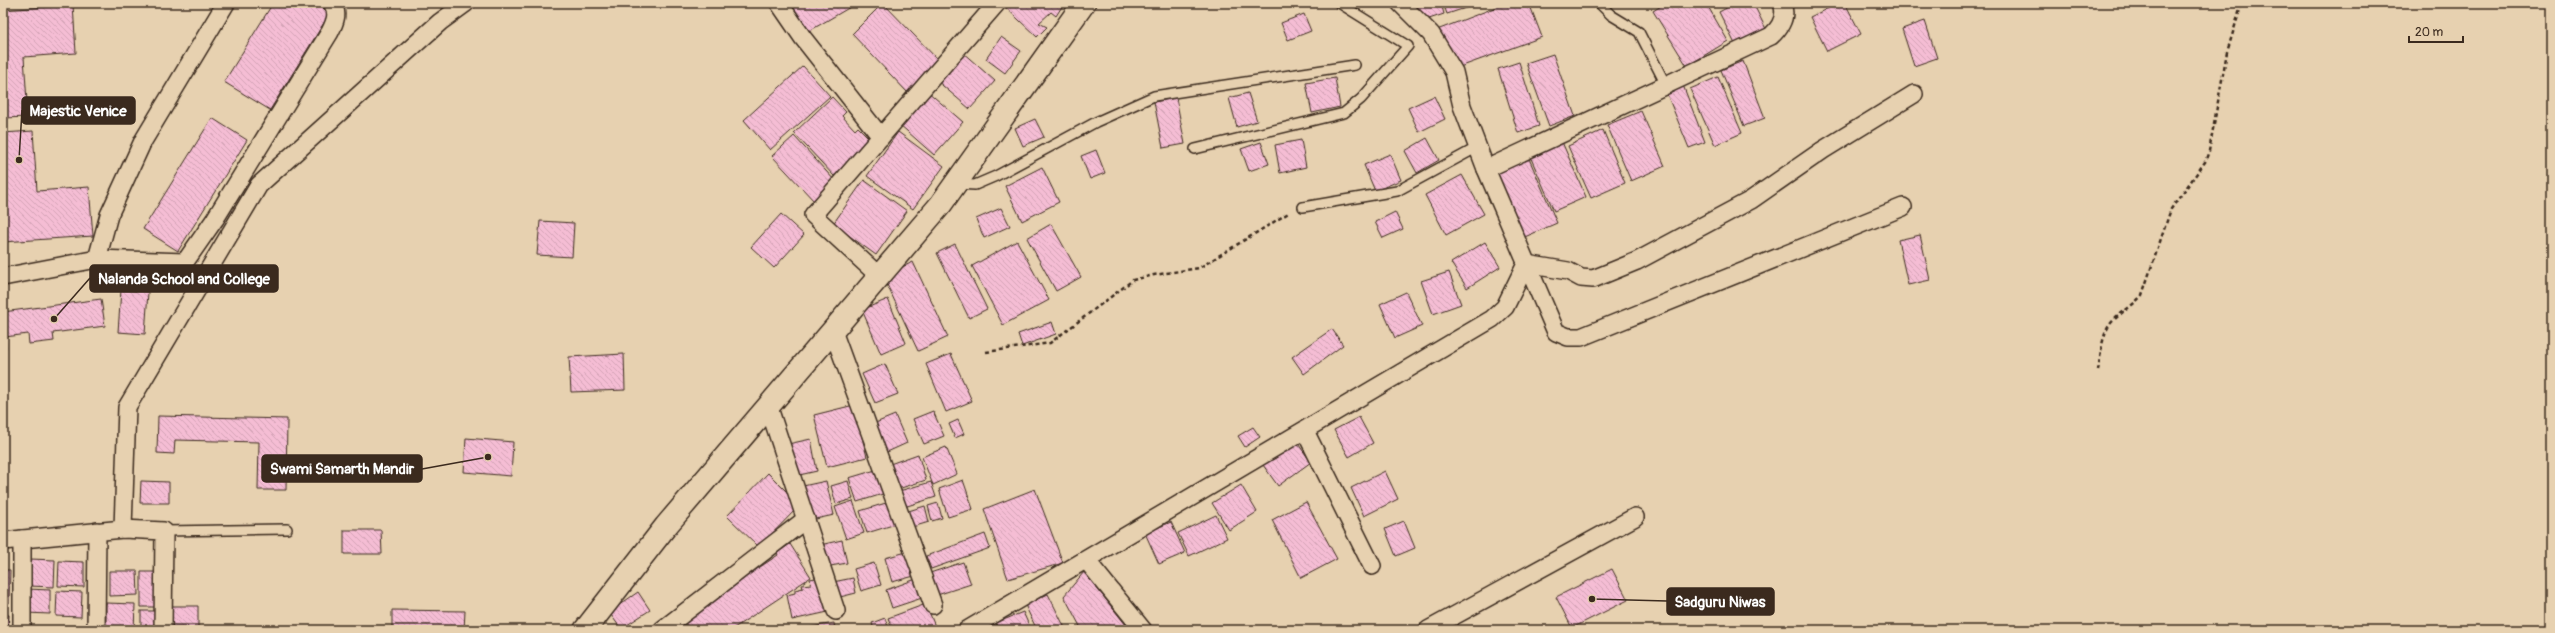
<svg xmlns="http://www.w3.org/2000/svg" width="2555" height="633" font-family="Pangolin,sans-serif">
	<defs>
		<pattern id="building-back-hatch" width="6" height="6" patternUnits="userSpaceOnUse"><rect width="6" height="6" fill="#f5bdd4"/><path d="M-1 5l2 2M0 0l6 6M5-1l2 2" fill="none" stroke="#d3a3b6"/></pattern>
	</defs>
	<rect width="100%" height="100%" fill="#e7d1b0"/>
	<filter id="ink" filterUnits="userSpaceOnUse"><feTurbulence type="fractalNoise" baseFrequency=".025" numOctaves="2"/><feDisplacementMap in="SourceGraphic" scale="8" xChannelSelector="R" yChannelSelector="G"/><feConvolveMatrix kernelMatrix="1 2 1 2 8 2 1 2 1" color-interpolation-filters="sRGB"/></filter>
	<g filter="url(#ink)">
		<g fill="url(#building-back-hatch)" stroke="#3b2a1e">
			<path d="M273 3H314L330 13 270 110 224 82Z"/>
			<path d="M786 3H850L852 6 804 34Z"/>
			<path d="M883 3 940 62 908 93 852 34Z"/>
			<path d="M1001 3H1061L1063 5 1056 16 1051 12 1039 23 1047 27 1037 37Z"/>
			<path d="M1408 3H1441L1444 14 1426 20 1424 13 1416 16Z"/>
			<path d="M1443 3H1481L1447 14Z"/>
			<path d="M1507 3H1529L1542 37 1457 68 1437 30Z"/>
			<path d="M1666 3H1706L1728 41 1687 66 1653 11Z"/>
			<path d="M1736 3H1753L1767 31 1736 46 1719 12Z"/>
			<path d="M1839 3H1845L1861 34 1827 51 1810 17Z"/>
			<path d="M73 5 76 53 24 57 28 117 3 118V10Z"/>
			<path d="M1304 14 1311 31 1288 40 1281 23Z"/>
			<path d="M1925 21 1937 58 1914 66 1902 29Z"/>
			<path d="M1001 37 1021 51 1005 73 986 59Z"/>
			<path d="M961 51 995 81 970 109 936 80Z"/>
			<path d="M1553 54 1575 116 1549 126 1526 63Z"/>
			<path d="M1743 61 1765 118 1744 126 1721 70Z"/>
			<path d="M1519 62 1539 126 1518 133 1498 69Z"/>
			<path d="M803 66 830 96 770 150 744 120Z"/>
			<path d="M1718 77 1742 133 1715 145 1690 89Z"/>
			<path d="M1335 78 1340 107 1312 113 1306 83Z"/>
			<path d="M1681 80 1705 142 1689 148 1664 87Z"/>
			<path d="M927 91 963 122 934 155 899 124Z"/>
			<path d="M1248 93 1257 121 1237 127 1229 98Z"/>
			<path d="M1434 96 1445 119 1419 132 1408 108Z"/>
			<path d="M832 97 846 112 842 116 855 130 858 127 870 139 857 151 859 153 834 176 794 133Z"/>
			<path d="M1176 98 1185 144 1163 148 1154 102Z"/>
			<path d="M1641 111 1665 166 1631 181 1607 125Z"/>
			<path d="M212 118 247 140 178 251 143 229Z"/>
			<path d="M1035 119 1044 137 1023 146 1015 128Z"/>
			<path d="M1603 130 1625 183 1591 198 1568 146Z"/>
			<path d="M33 131 37 191 89 187 93 236 3 242V133Z"/>
			<path d="M898 132 944 166 913 209 867 176Z"/>
			<path d="M794 136 836 182 815 202 772 156Z"/>
			<path d="M1427 138 1439 160 1417 173 1405 151Z"/>
			<path d="M1301 140 1306 167 1280 173 1275 145Z"/>
			<path d="M1261 142 1269 164 1249 171 1241 149Z"/>
			<path d="M1562 142 1586 197 1554 211 1530 156Z"/>
			<path d="M1096 150 1105 173 1090 179 1081 156Z"/>
			<path d="M1390 154 1401 180 1375 191 1364 165Z"/>
			<path d="M1527 154 1557 223 1520 239 1490 170Z"/>
			<path d="M1042 167 1059 202 1022 221 1005 186Z"/>
			<path d="M1462 175 1484 214 1446 235 1425 195Z"/>
			<path d="M864 180 907 211 876 255 833 224Z"/>
			<path d="M1001 208 1010 226 984 238 976 219Z"/>
			<path d="M1395 212 1403 229 1383 238 1375 222Z"/>
			<path d="M781 214 804 235 774 268 751 247Z"/>
			<path d="M540 221 574 223 572 257 537 255Z"/>
			<path d="M1051 224 1081 277 1056 291 1027 238Z"/>
			<path d="M1920 235 1930 280 1908 285 1898 240Z"/>
			<path d="M1017 241 1049 300 1003 325 972 266Z"/>
			<path d="M1485 242 1500 267 1467 288 1451 263Z"/>
			<path d="M955 244 987 309 969 318 937 253Z"/>
			<path d="M913 262 948 337 918 351 883 276Z"/>
			<path d="M1449 272 1461 304 1433 314 1421 281Z"/>
			<path d="M121 290 148 292 145 334 118 332Z"/>
			<path d="M1406 292 1422 326 1395 338 1380 304Z"/>
			<path d="M101 299 105 326 53 333 54 341 29 344 28 334 5 337 6 348H3V312Z"/>
			<path d="M888 299 906 343 881 354 862 310Z"/>
			<path d="M1052 322 1056 334 1022 346 1018 334Z"/>
			<path d="M1332 329 1343 345 1304 374 1292 357Z"/>
			<path d="M624 354 625 390 571 392 569 357Z"/>
			<path d="M951 354 972 401 946 412 926 364Z"/>
			<path d="M885 364 898 394 875 403 862 374Z"/>
			<path d="M854 405 867 457 827 467 814 415Z"/>
			<path d="M933 411 944 436 924 444 913 419Z"/>
			<path d="M895 415 907 443 885 453 873 424Z"/>
			<path d="M158 416 287 419 286 490H258L259 442 175 440 174 454 157 453Z"/>
			<path d="M1359 417 1373 443 1349 457 1334 430Z"/>
			<path d="M958 420 964 434 955 438 949 424Z"/>
			<path d="M1253 427 1260 437 1245 447 1238 436Z"/>
			<path d="M466 438 513 442 511 476 464 472Z"/>
			<path d="M811 439 817 471 795 476 788 444Z"/>
			<path d="M1296 441 1311 462 1278 486 1263 465Z"/>
			<path d="M946 447 957 474 933 485 922 457Z"/>
			<path d="M918 454 926 480 898 489 890 464Z"/>
			<path d="M879 469 886 493 857 502 849 478Z"/>
			<path d="M1385 471 1398 499 1364 516 1351 488Z"/>
			<path d="M768 473 800 505 759 547 727 516Z"/>
			<path d="M963 480 973 509 948 517 939 489Z"/>
			<path d="M141 481 169 482V503H140Z"/>
			<path d="M826 481 834 515 811 520 803 486Z"/>
			<path d="M848 481 853 499 836 504 831 486Z"/>
			<path d="M931 482 936 497 904 507 899 491Z"/>
			<path d="M1241 485 1257 512 1229 530 1212 503Z"/>
			<path d="M1035 489 1063 563 1008 579 984 509Z"/>
			<path d="M853 501 864 533 846 539 835 507Z"/>
			<path d="M889 502 896 524 867 533 860 511Z"/>
			<path d="M1306 502 1337 559 1301 578 1272 520Z"/>
			<path d="M938 503 942 518 932 521 928 506Z"/>
			<path d="M925 506 929 522 909 528 905 512Z"/>
			<path d="M1216 515 1227 538 1189 556 1178 533Z"/>
			<path d="M1404 521 1415 548 1396 556 1385 529Z"/>
			<path d="M1171 522 1185 553 1159 564 1145 533Z"/>
			<path d="M344 530H381L382 554H344Z"/>
			<path d="M985 534 990 548 931 569 926 556Z"/>
			<path d="M842 540 847 563 825 567 820 545Z"/>
			<path d="M790 544 811 577 731 630H690L682 619 778 555 777 553Z"/>
			<path d="M910 551 918 575 892 582 885 558Z"/>
			<path d="M30 559 55 560 54 587 29 586Z"/>
			<path d="M59 561 84 562V587L58 586Z"/>
			<path d="M963 562 971 584 937 595 930 573Z"/>
			<path d="M874 563 881 585 861 591 854 569Z"/>
			<path d="M1612 569 1628 600 1572 628 1556 597Z"/>
			<path d="M3 570H10L9 603H3Z"/>
			<path d="M109 571H137L138 595 109 596Z"/>
			<path d="M141 572H159L160 607H141Z"/>
			<path d="M1084 572 1130 630H1082L1064 596Z"/>
			<path d="M821 577 828 612 792 620 787 595 795 593V590L803 588 802 585 811 584 810 579Z"/>
			<path d="M853 578 856 593 836 598 833 582Z"/>
			<path d="M916 579 922 598 892 608 886 590Z"/>
			<path d="M27 589 50 590V614L26 613Z"/>
			<path d="M57 591 82 592 81 617 56 616Z"/>
			<path d="M638 592 650 610 621 629 609 612Z"/>
			<path d="M1048 594 1066 630H1037L1025 605Z"/>
			<path d="M106 603 135 604 134 630H106Z"/>
			<path d="M926 604 936 629 893 630 888 618Z"/>
			<path d="M165 606H198V628L164 627Z"/>
			<path d="M392 610 465 611 464 630H392Z"/>
			<rect x="141" y="611" width="19" height="19"/>
			<path d="M1023 612 1031 630H998L996 623Z"/>
			<path d="M3 615H9L8 630H3Z"/>
			<path d="M885 618 889 630H874L872 623Z"/>
			<path d="M834 623 835 630H807V628Z"/>
		</g>
		<g fill="none" stroke-linecap="round" stroke-linejoin="round">
			<g stroke="#3b2a1e" stroke-width="12">
				<g id="lane">
					<path d="M1599 3 1611 15 1639 32 1666 85"/>
					<path d="M1195 149 1344 113 1361 99 1408 46 1339 3"/>
					<path d="M956 184 975 185 996 176 1096 122 1154 96 1355 65"/>
					<path d="M1303 207 1397 191 1478 147"/>
					<path d="M164 531 287 529"/>
				</g>
			</g>
			<g stroke="#3b2a1e" stroke-width="20">
				<g id="street">
					<path d="M779 3 803 38 881 137"/>
					<path d="M1400 3 1431 34 1454 72 1462 106 1486 169 1556 332 1568 337H1581L1903 207"/>
					<path d="M1486 169 1771 36C1781 27 1787 16 1782 3"/>
					<path d="M97 259 109 215 143 141 226 3"/>
					<path d="M1526 264 1568 271 1581 278 1593 279 1637 261 1751 200 1823 150 1914 94"/>
					<path d="M879 276 813 215 997 3"/>
					<path d="M3 277 97 259 185 262 215 219 330 32C335 22 339 13 332 3"/>
					<path d="M833 331 933 605"/>
					<path d="M768 405 836 611"/>
					<path d="M1305 431 1372 566"/>
					<path d="M123 529 127 407 259 185 440 22 466 3"/>
					<path d="M22 539V630"/>
					<path d="M3 541 123 529 164 531 163 630"/>
					<path d="M1087 561 1143 630"/>
					<path d="M96 630 97 531"/>
					<path d="M662 630 806 519"/>
					<path d="M967 630 1492 319 1505 307 1526 264"/>
					<path d="M1428 630 1635 517"/>
				</g>
			</g>
			<g stroke="#3b2a1e" stroke-width="25">
				<path id="secondary" d="M585 630 666 526 941 204 1084 3"/>
			</g>
			<g stroke="#3b2a1e" stroke-width="2.5" stroke-dasharray="4 3" stroke-linecap="butt">
				<path d="M986 352 1050 343 1133 280 1154 275 1199 268 1290 212"/>
				<path d="M2098 371C2101 356 2101 335 2111 323 2121 312 2133 306 2142 295L2171 209 2205 162 2209 151 2227 52 2242 3"/>
			</g>
			<use href="#lane" stroke="#e7d1b0" stroke-width="9"/>
			<use href="#street" stroke="#e7d1b0" stroke-width="17"/>
			<use href="#secondary" stroke="#e7d1b0" stroke-width="22"/>
		</g>
	</g>
	<path fill="none" stroke="#3b2a1e" stroke-width="1.5" d="M19 160L22 110M54 319L90 278M488 457L422 469M1592 599L1667 601"/>
	<g fill="#3b2a1e" stroke="#e7d1b0" stroke-width="1.5">
		<circle cx="19" cy="160" r="4"/>
		<circle cx="54" cy="319" r="4"/>
		<circle cx="488" cy="457" r="4"/>
		<circle cx="1592" cy="599" r="4"/>
	</g>
	<g fill="#3b2a1e" stroke="#3b2a1e" stroke-width="1.5">
		<rect x="22" y="97" width="113" height="27" rx="4"/>
		<rect x="90" y="265" width="188" height="27" rx="4"/>
		<rect x="262" y="455" width="160" height="27" rx="4"/>
		<rect x="1667" y="588" width="107" height="27" rx="4"/>
	</g>
	<g font-size="15" text-anchor="middle" font-weight="bold" fill="#fff">
		<text x="78" y="116">Majestic Venice</text>
		<text x="184" y="284">Nalanda School and College</text>
		<text x="342" y="474">Swami Samarth Mandir</text>
		<text x="1720" y="607">Sadguru Niwas</text>
	</g>
	<rect width="2555" height="633" fill="none" stroke="#e7d1b0" stroke-width="16"/>
	<rect x="8" y="8" width="2539" height="617" fill="none" stroke="#3b2a1e" stroke-width="1.5" filter="url(#ink)"/>
	<path d="M2409 36v6h54v-6" fill="none" stroke="#3b2a1e" stroke-width="2"/>
	<text x="2415" y="36" font-size="12" fill="#3b2a1e" stroke="#e7d1b0" stroke-width="3" paint-order="stroke">20 m</text>
</svg>
